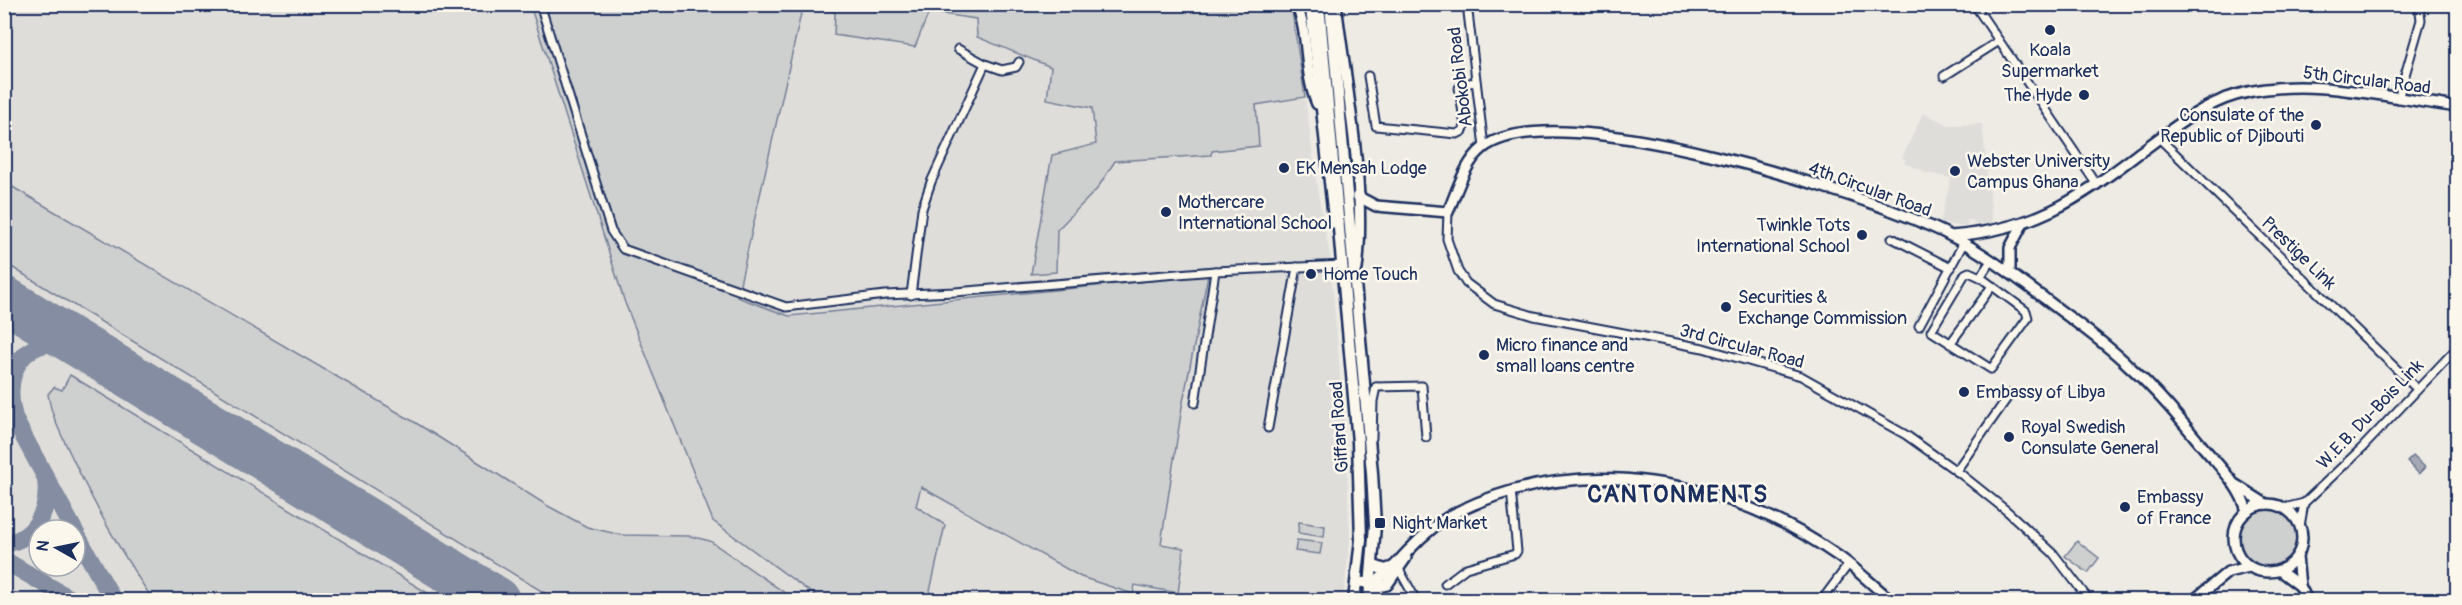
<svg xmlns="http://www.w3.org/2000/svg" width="2462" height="605" font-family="Pangolin,sans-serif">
	<rect width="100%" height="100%" fill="#eeebe4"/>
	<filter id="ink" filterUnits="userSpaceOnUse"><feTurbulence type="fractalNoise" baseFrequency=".0167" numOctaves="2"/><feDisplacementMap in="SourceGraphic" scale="12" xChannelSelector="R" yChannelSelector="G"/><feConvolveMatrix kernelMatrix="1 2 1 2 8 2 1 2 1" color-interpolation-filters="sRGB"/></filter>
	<g filter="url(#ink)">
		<g fill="#deddda" fill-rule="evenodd">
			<path d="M4 5H530L625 303 713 521 821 600H5ZM39 530H75V566H39Z"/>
			<path d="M803 5 835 12 834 35 915 47 928 12 976 19 977 38 1051 67 1047 99 1092 108 1096 144 1052 155 1056 272 1057 230 1097 189 1115 161 1211 155V151L1259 146 1256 105 1305 97 1318 194 1330 256 1346 443 1350 540 1343 600H928L945 525 916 506 921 487 1081 577 1133 594 1135 585 1161 544 1182 407 1208 276 788 316 736 296Z"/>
			<path d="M1923 113 1949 125 1982 124 1993 227H1976L1973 220H1968L1966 227 1940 223 1951 178 1922 172V170L1904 163 1906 160 1902 158Z"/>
		</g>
		<g fill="#cecfcf" stroke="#747f96" stroke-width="1.5">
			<path d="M982 4 1048 7 1077 4 1291 5 1305 97 1256 105 1259 146 1212 151 1211 155 1115 161 1097 189 1057 230 1056 272 1031 274 1052 155 1096 144 1092 108 1047 99 1051 67 977 37 976 19 929 12 915 47 834 35 835 12 805 5Z"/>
			<path d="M530 5H803L737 297 789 316 1208 275 1182 407 1161 544 1184 548 1178 593 1135 585 1133 594 1081 577 921 487 916 506 945 525 928 600H821L713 521 625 303Z"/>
			<path d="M4 182 416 423 548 506 587 527 621 535 690 536 710 541 795 600H556L5 263Z"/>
			<path d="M70 375 439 600H153C121 553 93 503 69 451 60 432 51 415 48 394L54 387 62 390Z"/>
			<circle cx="2267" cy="537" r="31"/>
			<path d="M1299 522 1325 526 1324 537 1298 533Z"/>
			<path d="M1297 540 1322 543 1320 554 1295 551Z"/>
			<path d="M2077 541 2099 558 2088 573 2065 556Z"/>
		</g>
		<path fill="#a3a8b4" stroke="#6d7892" stroke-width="1.5" d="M2413 456 2425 467 2419 474 2407 462Z"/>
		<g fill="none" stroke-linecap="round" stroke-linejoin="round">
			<g stroke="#848da1" stroke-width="18">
				<path d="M11 413 74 530"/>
				<path d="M16 423C1 383 16 337 66 344 81 346 95 356 108 363"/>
				<path d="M75 532 113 600"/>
				<path d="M4 544C36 539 50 509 46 480"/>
				<path d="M4 560 72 600"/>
			</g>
			<path stroke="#848da1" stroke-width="46" d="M4 299 497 600"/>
			<g stroke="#1b2f5e" stroke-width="11">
				<g id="street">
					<path d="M540 4 611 231 623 249 786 307 885 295 955 292 1215 271 1343 265"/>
					<path d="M1467 4 1484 147"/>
					<path d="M1974 4 2097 185"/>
					<path d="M985 64 1002 70 1016 67 1019 62"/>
					<path d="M1368 76 1376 126 1457 134 1463 131 1465 126 1459 88 1463 84 1476 82"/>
					<path d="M1944 76 1999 41"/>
					<path d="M2398 99 2421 20 2419 4"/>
					<path d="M2159 138 2417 389"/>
					<path d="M1448 212 1447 239 1458 271 1466 283 1494 304 1534 316 1703 348 1801 376 1906 435 1962 475 2007 511 2053 553 2089 600"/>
					<path d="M1892 238 1951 268"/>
					<path d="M1980 277 1969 272 1965 274 1931 331 1991 369 2028 318 2026 311 1980 277 1991 261"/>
					<path d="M911 295 922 209 931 182 985 64 958 49"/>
					<path d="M1919 326 1963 244"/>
					<path d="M1950 344 1992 286"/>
					<path d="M1376 387 1422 386 1426 437"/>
					<path d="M1195 403 1215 271"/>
					<path d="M1268 428 1297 267"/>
					<path d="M1372 438 1373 401 1376 387"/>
					<path d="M1956 471 2010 394"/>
					<path d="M2284 508 2304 503 2362 448 2458 347"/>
					<path d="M2300 526 2304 503"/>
					<path d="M1400 571 1416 600"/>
					<path d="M1445 584 1466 568 1515 554 1517 551 1511 490"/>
					<path d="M1822 600 1848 565"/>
				</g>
			</g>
			<g stroke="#1b2f5e" stroke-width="14">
				<g id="secondary">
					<path d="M1296 4C1310 35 1303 72 1317 104"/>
					<path d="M1310 4 1334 223"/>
					<path d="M1336 4C1346 85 1367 190 1357 269"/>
					<path d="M1357 196 1376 206 1448 212C1457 191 1465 162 1483 148 1553 92 1874 196 1951 236 1984 253 2014 276 2044 298 2072 320 2102 340 2128 365 2156 390 2180 419 2203 447 2220 467 2240 486 2247 511"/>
					<path d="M1951 236C2032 230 2077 201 2139 153 2168 132 2201 105 2236 95 2307 75 2387 98 2458 107"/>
					<path d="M2010 273V248L2022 225"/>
					<path d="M2236 485 2266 504"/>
					<circle cx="2268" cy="538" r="34"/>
					<path d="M2297 557 2300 586 2307 600"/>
					<path d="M2280 571 2300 586"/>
					<path d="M1357 582 1371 583 1377 587 1387 585 1406 558"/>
					<path d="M1371 583C1387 577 1397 562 1409 550 1422 536 1441 520 1459 511 1581 452 1725 478 1835 554 1855 567 1872 585 1891 600"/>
					<path d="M1371 583 1382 600"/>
					<path d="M2194 600 2228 572 2249 567"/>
				</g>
			</g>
			<g stroke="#1b2f5e" stroke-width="15">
				<g id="primary">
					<path d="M1319 4 1358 442 1361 540 1354 600"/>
					<path d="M1330 4 1372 473 1375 525 1369 600"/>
					<path d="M1374 566 1385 570 1394 567"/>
				</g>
			</g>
			<use href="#street" stroke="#fbf7ec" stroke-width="7"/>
			<use href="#secondary" stroke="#fbf7ec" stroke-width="9"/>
			<use href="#primary" stroke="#fbf7ec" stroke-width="10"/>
		</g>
	</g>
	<g fill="#1b2f5e" stroke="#fbf7ec" stroke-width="2">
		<circle cx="2050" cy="30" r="6"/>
		<circle cx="2084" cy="95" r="6"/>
		<circle cx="2316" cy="125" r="6"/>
		<circle cx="1284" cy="168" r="6"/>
		<circle cx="1955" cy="171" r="6"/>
		<circle cx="1166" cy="212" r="6"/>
		<circle cx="1862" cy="235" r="6"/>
		<circle cx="1311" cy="274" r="6"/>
		<circle cx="1726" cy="307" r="6"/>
		<circle cx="1484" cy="355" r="6"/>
		<circle cx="1964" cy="392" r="6"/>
		<circle cx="2009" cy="437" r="6"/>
		<circle cx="2125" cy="507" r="6"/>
		<rect x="1374" y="517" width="12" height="12" rx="3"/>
	</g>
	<g text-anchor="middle" stroke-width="5" stroke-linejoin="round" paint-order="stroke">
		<g font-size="18" fill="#1b2f5e" stroke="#fbf7ec" text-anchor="start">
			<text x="2050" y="56" text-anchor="middle">Koala<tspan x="2050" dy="21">Supermarket</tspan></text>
			<text x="2072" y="101" text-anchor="end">The Hyde</text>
			<text x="2304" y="121" text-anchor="end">Consulate of the<tspan x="2304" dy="21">Republic of Djibouti</tspan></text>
			<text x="1967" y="167">Webster University<tspan x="1967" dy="21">Campus Ghana</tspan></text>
			<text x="1296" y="174">EK Mensah Lodge</text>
			<text x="1178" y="208">Mothercare<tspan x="1178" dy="21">International School</tspan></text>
			<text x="1850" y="231" text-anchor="end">Twinkle Tots<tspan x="1850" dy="21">International School</tspan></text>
			<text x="1323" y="280">Home Touch</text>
			<text x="1738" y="303">Securities &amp;<tspan x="1738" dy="21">Exchange Commission</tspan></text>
			<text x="1496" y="351">Micro finance and<tspan x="1496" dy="21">small loans centre</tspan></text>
			<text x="1976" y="398">Embassy of Libya</text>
			<text x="2021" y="433">Royal Swedish<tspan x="2021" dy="21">Consulate General</tspan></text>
			<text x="2137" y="503">Embassy<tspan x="2137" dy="21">of France</tspan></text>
			<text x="1392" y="529">Night Market</text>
		</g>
		<g font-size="18" fill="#1b2f5e" stroke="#fbf7ec">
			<text transform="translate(1460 77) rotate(-97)" y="6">Abokobi Road</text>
			<text transform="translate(2367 80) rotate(7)" y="6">5th Circular Road</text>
			<text transform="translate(1870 189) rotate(20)" y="6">4th Circular Road</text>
			<text transform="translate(2299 253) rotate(44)" y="6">Prestige Link</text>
			<text transform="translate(1742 346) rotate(15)" y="6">3rd Circular Road</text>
			<text transform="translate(2370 414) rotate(-46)" y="6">W.E.B. Du-Bois Link</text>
			<text transform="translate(1339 427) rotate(-94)" y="6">Giffard Road</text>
		</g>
		<g font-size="24" font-weight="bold" letter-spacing="1.5" fill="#1b2f5e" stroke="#fbf7ec">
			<text x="1678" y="502">CANTONMENTS</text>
		</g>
	</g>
	<rect width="2462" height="605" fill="none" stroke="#fbf7ec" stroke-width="24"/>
	<rect x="12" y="12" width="2438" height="581" fill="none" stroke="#1b2f5e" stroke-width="2" filter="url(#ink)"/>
	<g transform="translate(57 548) rotate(279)"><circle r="28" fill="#fbf7ec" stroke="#a1a7b3" stroke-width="1.5"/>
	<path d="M0-4.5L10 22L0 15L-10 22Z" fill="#1b2f5e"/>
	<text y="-9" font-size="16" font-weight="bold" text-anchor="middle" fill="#1b2f5e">N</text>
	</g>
</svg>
